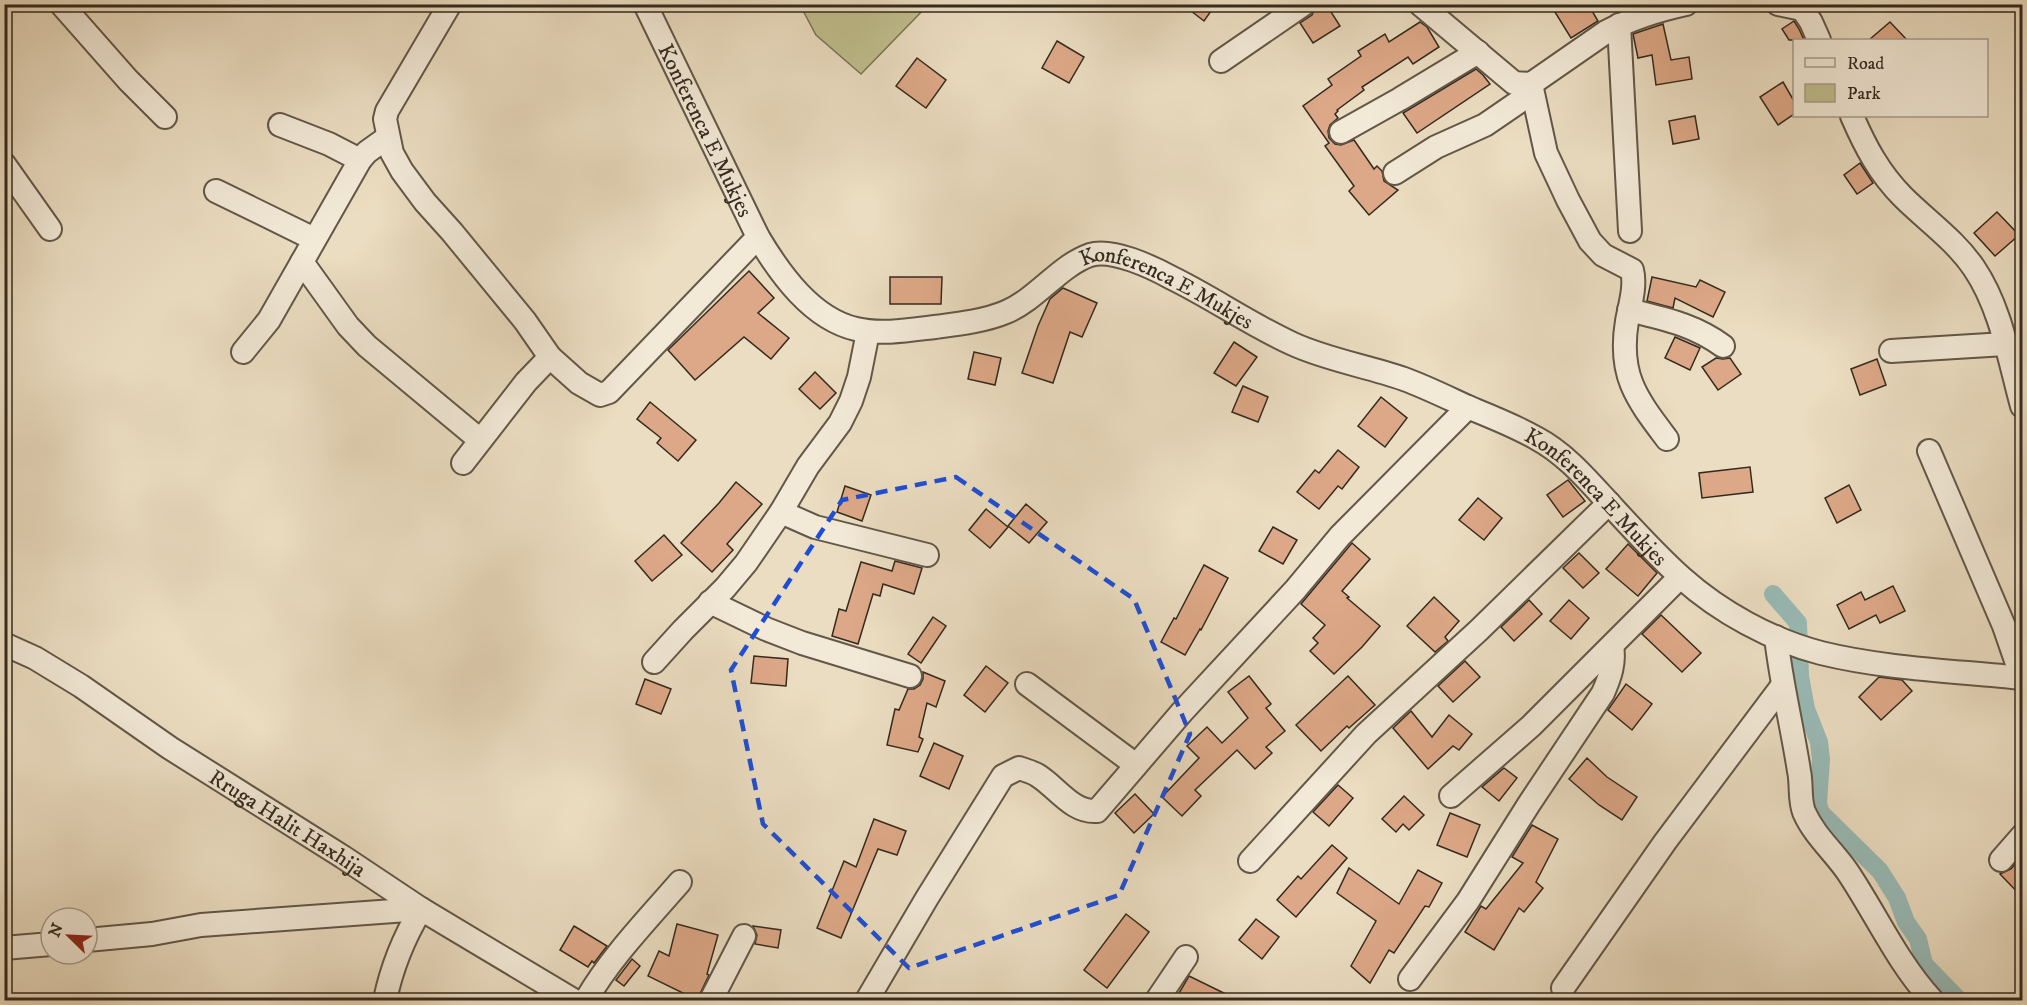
<svg xmlns="http://www.w3.org/2000/svg" width="2027" height="1005" font-family="'IM FELL DW Pica',serif">
	<rect width="100%" height="100%" fill="#ebddc1"/>
	<filter id="stains"><feTurbulence type="fractalNoise" baseFrequency=".00333" numOctaves="4"/><feColorMatrix values="0 0 0 0 .2 0 0 0 0 .09 0 0 0 0 .02 0 0 0 .5 -.17"/></filter>
	<radialGradient id="worn" r=".72"><stop offset=".6" stop-color="#630" stop-opacity="0"/><stop offset="1" stop-color="#630" stop-opacity=".3"/></radialGradient>
	<path fill="#c0be8d" stroke="#7a7456" stroke-width="1.5" d="M800 5H928L861 74 816 35Z"/>
	<g fill="none" stroke-linecap="round" stroke-linejoin="round">
		<path stroke="#99bbb7" stroke-width="18" d="M1773 594 1798 623 1800 676 1806 709 1819 742 1821 759 1818 804 1821 813 1880 871 1897 898 1906 922 1918 939 1924 964 1959 1000"/>
	</g>
	<g fill="#dda887" stroke="#342a1f" stroke-width="1.5">
		<path d="M1182 4H1216L1204 21Z"/>
		<path d="M1317 4H1326L1340 26 1313 43 1300 23 1312 15Z"/>
		<path d="M1550 4H1588L1598 21 1571 38Z"/>
		<path d="M1794 21 1799 29 1804 40H1789L1782 29Z"/>
		<path d="M1420 22 1427 27 1439 47 1413 64 1408 57 1362 87 1364 90 1337 110 1338 111 1335 114 1338 118 1330 125 1328 131 1329 138 1335 144 1341 145 1354 140 1374 169 1377 166 1382 171 1384 181 1398 190 1369 215 1349 191 1354 186 1325 146 1329 143 1303 106 1332 85 1328 79 1361 56 1358 51 1385 34 1389 42Z"/>
		<path d="M1890 22 1907 40H1869Z"/>
		<path d="M1663 24 1671 60 1689 57 1692 79 1656 85 1652 55 1638 58 1633 34Z"/>
		<path d="M1057 41 1084 57 1069 83 1042 68Z"/>
		<path d="M917 58 946 80 926 108 896 86Z"/>
		<path d="M1476 69 1483 75 1490 84 1417 133 1403 113Z"/>
		<path d="M1783 82 1794 101V114L1778 125 1760 97Z"/>
		<path d="M1695 116 1699 139 1673 144 1669 121Z"/>
		<path d="M1860 163 1873 183 1857 194 1844 175Z"/>
		<path d="M1997 212 2019 235 1995 256 1974 233Z"/>
		<path d="M749 271 774 298 758 313 789 338 771 359 744 337 695 380 668 350Z"/>
		<path d="M890 277H942L941 304H890Z"/>
		<path d="M1652 277 1696 287 1700 280 1725 292 1713 317 1675 298 1673 308 1647 301Z"/>
		<path d="M1063 288 1097 303 1082 337 1070 332 1053 383 1022 373 1038 326 1050 299Z"/>
		<path d="M1675 337 1700 348 1690 370 1665 358Z"/>
		<path d="M1234 342 1257 357 1236 386 1214 373Z"/>
		<path d="M974 352 1001 358 995 385 968 379Z"/>
		<path d="M1716 358 1723 359 1730 358 1741 374 1718 390 1702 367Z"/>
		<path d="M1877 359 1886 385 1860 395 1851 369Z"/>
		<path d="M815 372 836 393 820 409 799 389Z"/>
		<path d="M1243 386 1268 397 1258 422 1232 412Z"/>
		<path d="M1381 397 1407 418 1385 447 1358 426Z"/>
		<path d="M650 402 696 440 678 461 657 443 661 438 637 419Z"/>
		<path d="M1338 450 1359 467 1342 489 1338 486 1319 509 1297 492 1315 470 1319 473Z"/>
		<path d="M1750 467 1753 492 1702 498 1699 473Z"/>
		<path d="M1568 480 1585 501 1563 517 1547 495Z"/>
		<path d="M736 482 762 504 727 544 733 550 712 572 681 543 719 503Z"/>
		<path d="M1849 485 1861 510 1837 523 1825 498Z"/>
		<path d="M845 486 871 495 862 521 837 512Z"/>
		<path d="M1478 498 1502 518 1484 540 1459 520Z"/>
		<path d="M1026 504 1047 522 1029 543 1008 526Z"/>
		<path d="M986 509 1008 527 990 548 969 530Z"/>
		<path d="M1273 527 1297 540 1283 564 1259 551Z"/>
		<path d="M664 535 682 555 652 581 635 561Z"/>
		<path d="M1352 543 1370 559 1342 591 1349 597 1347 598 1380 626 1362 647 1334 674 1310 651 1318 643 1313 638 1325 625 1301 604Z"/>
		<path d="M1628 544 1657 573 1638 596 1606 569Z"/>
		<path d="M1579 553 1599 573 1583 588 1563 568Z"/>
		<path d="M895 561 922 568 914 594 883 584 880 596 873 594 858 644 832 636 839 609 846 611 861 562 892 571Z"/>
		<path d="M1204 565 1228 578 1201 630 1200 629 1185 655 1161 642 1174 618 1176 619Z"/>
		<path d="M1893 586 1905 611 1880 623 1876 615 1849 629 1837 605 1861 592 1865 600Z"/>
		<path d="M1434 597 1459 621 1445 637 1448 641 1435 652 1407 626Z"/>
		<path d="M1529 600 1542 614 1514 641 1501 627Z"/>
		<path d="M1569 600 1589 618 1571 639 1550 621Z"/>
		<path d="M1661 615 1701 653 1682 672 1642 634Z"/>
		<path d="M933 617 946 626 921 663 908 654Z"/>
		<path d="M754 656 788 659 786 686 751 683Z"/>
		<path d="M1465 661 1480 677 1453 702 1438 686Z"/>
		<path d="M986 666 1008 683 985 712 964 695Z"/>
		<path d="M923 672 945 681 936 707 927 703 919 737 923 739 918 752 887 745 895 709 899 710 908 689H914L920 685 923 679Z"/>
		<path d="M1249 676 1271 704 1266 708 1285 731 1266 747 1272 753 1255 769 1237 750 1195 790 1201 796 1182 816 1162 797 1199 758 1187 746 1207 727 1222 743 1248 718 1228 692Z"/>
		<path d="M1348 676 1375 705 1349 728 1347 726 1321 751 1296 725Z"/>
		<path d="M1879 677 1902 680 1912 691 1881 720 1859 697Z"/>
		<path d="M645 679 671 689 661 714 636 704Z"/>
		<path d="M1626 684 1652 704 1632 730 1608 710Z"/>
		<path d="M1411 711 1432 737 1449 715 1472 734 1459 750 1453 746 1428 769 1393 728Z"/>
		<path d="M934 743 963 756 949 789 920 776Z"/>
		<path d="M1587 758 1607 777 1637 797 1622 820 1599 805 1569 779Z"/>
		<path d="M1504 768 1517 778 1499 801 1482 787Z"/>
		<path d="M1338 785 1353 798 1329 826 1313 812Z"/>
		<path d="M1135 794 1154 814 1134 833 1115 813Z"/>
		<path d="M1404 796 1424 815 1409 830 1403 824 1396 832 1382 819Z"/>
		<path d="M1450 813 1480 825 1467 857 1437 845Z"/>
		<path d="M874 819 906 831 897 855 878 849 841 938 817 928 844 861 856 867Z"/>
		<path d="M1532 825 1558 839 1536 882 1543 888 1524 912 1519 908 1494 950 1465 932 1481 906 1486 909 1523 863 1512 857Z"/>
		<path d="M1332 845 1347 858 1296 917 1277 900 1298 876 1301 879Z"/>
		<path d="M2022 856V897L2000 874 2011 869Z"/>
		<path d="M1349 868 1399 904 1418 870 1442 883 1429 907 1425 906 1394 953 1389 950 1370 983 1351 966 1376 921 1337 893Z"/>
		<path d="M1126 914 1149 932 1107 988 1084 970Z"/>
		<path d="M1256 919 1279 937 1262 959 1239 940Z"/>
		<path d="M677 924 718 935 707 974 709 975 697 1000 648 976 659 951 669 956Z"/>
		<path d="M574 926 607 946 594 963 592 961 588 967 560 950Z"/>
		<path d="M753 926 781 930 778 948 755 944 757 935Z"/>
		<path d="M632 959 640 966 624 986 616 980Z"/>
		<path d="M1189 976 1238 1000H1175Z"/>
	</g>
	<g fill="none" stroke-linecap="round" stroke-linejoin="round">
		<g stroke="#625748" stroke-width="26">
			<g id="minor">
				<path d="M61 4 128 80 165 117"/>
				<path d="M450 4 387 111 385 119 392 153 402 171 425 202 452 232 525 321 550 357 579 383 600 395 609 392 758 237"/>
				<path id="s1" d="M645 4 758 237C780 274 812 319 856 329 881 335 910 330 935 327 958 324 985 321 1006 312 1037 299 1059 266 1090 255 1112 248 1152 267 1172 278 1213 298 1251 325 1293 344 1328 360 1367 366 1404 379 1426 387 1448 398 1470 408 1492 417 1515 426 1536 438 1564 453 1584 476 1606 500 1630 526 1655 554 1682 578 1720 612 1771 640 1821 653 1886 669 1956 671 2022 678"/>
				<path d="M1420 4 1514 83 1531 84 1606 32C1632 18 1658 10 1686 4"/>
				<path d="M1778 4 1802 9"/>
				<path d="M1799 4 1811 22 1819 40"/>
				<path d="M1619 25 1630 231"/>
				<path d="M1221 61 1304 4"/>
				<path d="M1531 84 1546 153 1568 200 1590 241 1603 255 1632 270C1636 286 1630 305 1627 321 1618 375 1636 398 1667 439"/>
				<path d="M1852 116C1865 146 1879 173 1903 197 1926 220 1955 240 1974 268 2001 308 2009 359 2022 406"/>
				<path d="M280 125 329 144 360 160"/>
				<path d="M1341 132 1400 99 1478 52"/>
				<path d="M4 164 50 229"/>
				<path d="M1395 173 1436 147 1485 125 1520 101 1531 84"/>
				<path d="M216 191 314 239"/>
				<path d="M302 262 348 326 367 346 480 440"/>
				<path d="M1629 310C1664 319 1693 324 1723 346"/>
				<path d="M1891 351 2005 344"/>
				<path d="M243 352 269 320 360 160 367 152 388 137"/>
				<path d="M1929 451 2004 626 2022 678"/>
				<path d="M463 463 526 382 550 357"/>
				<path d="M781 512 815 527 927 555"/>
				<path d="M710 602 766 629 802 643 910 676"/>
				<path d="M1776 637C1781 682 1792 726 1799 771 1802 785 1799 799 1804 812 1814 835 1833 851 1847 871 1876 914 1897 962 1932 1000"/>
				<path id="s2" d="M4 644 35 658 81 686 170 748 343 857 421 909 573 1000"/>
				<path d="M654 662 683 630 725 588 746 563 781 512 808 466 840 423 851 401 859 377 868 332"/>
				<path d="M1027 684 1136 765"/>
				<path d="M1451 796 1531 726 1680 577"/>
				<path d="M2001 860 2022 836"/>
				<path d="M1250 861 1366 734 1479 630 1609 503"/>
				<path d="M87 940 152 934 201 925 421 909"/>
				<path d="M4 948 51 944"/>
				<path d="M1410 979 1468 901 1529 804 1603 693C1610 677 1615 663 1612 646"/>
				<path d="M1563 988 1665 842 1782 686"/>
				<path d="M385 1000C392 966 403 939 421 909"/>
				<path d="M586 1000C611 957 647 920 680 882"/>
				<path d="M711 1000 744 936"/>
				<path d="M867 1000 927 898 1003 776 1019 768C1025 770 1032 772 1037 775 1057 787 1072 813 1097 811L1182 712 1295 590 1340 536 1468 407"/>
				<path d="M1157 1000 1186 957"/>
			</g>
		</g>
		<use href="#minor" stroke="#f2e9d7" stroke-width="22"/>
	</g>
	<path fill="none" stroke="#1d4ed8" stroke-width="4.5" stroke-dasharray="12 8" stroke-linejoin="round" d="M956 477 1134 599 1190 734 1119 895 909 968 763 824 731 670 842 500Z"/>
	<g text-anchor="middle" stroke-width="5" stroke-linejoin="round" paint-order="stroke">
		<g font-size="22" fill="#342a1f" stroke="#f2e9d7">
			<text dy="8" stroke="none"><textPath href="#s1" startOffset="140">Konferenca E Mukjes</textPath></text>
			<text dy="8" stroke="none"><textPath href="#s1" startOffset="735">Konferenca E Mukjes</textPath></text>
			<text dy="8" stroke="none"><textPath href="#s1" startOffset="1221">Konferenca E Mukjes</textPath></text>
			<text dy="8" stroke="none"><textPath href="#s2" startOffset="336">Rruga Halit Haxhija</textPath></text>
		</g>
	</g>
	<rect width="2027" height="1005" fill="none" stroke="#ebddc1" stroke-width="24"/>
	<rect x="6" y="6" width="2015" height="993" fill="none" stroke="#342a1f" stroke-width="3"/>
	<rect x="12" y="12" width="2003" height="981" fill="none" stroke="#342a1f" stroke-width="1.5"/>
	<rect x="1793" y="39" width="195" height="78" fill="#f2e9d7" stroke="#a69d8d" stroke-width="1.5"/>
	<rect x="1805" y="58" width="30" height="9" fill="#f2e9d7" stroke="#a69d8d" stroke-width="1.5"/>
	<text x="1847" y="69" font-size="18" fill="#342a1f">Road</text>
	<rect x="1805" y="84" width="30" height="18" fill="#c0be8d" stroke="#a69d8d" stroke-width="1.5"/>
	<text x="1847" y="99" font-size="18" fill="#342a1f">Park</text>
	<g transform="translate(69 936) rotate(294)"><circle r="28" fill="#f2e9d7" stroke="#a69d8d" stroke-width="1.5"/>
	<path d="M0-4.5L10 22L0 15L-10 22Z" fill="#8f2418"/>
	<text y="-9" font-size="16" font-weight="bold" text-anchor="middle" fill="#342a1f">N</text>
	</g>
	<rect width="100%" height="100%" filter="url(#stains)"/>
	<rect width="100%" height="100%" fill="url(#worn)"/>
</svg>
